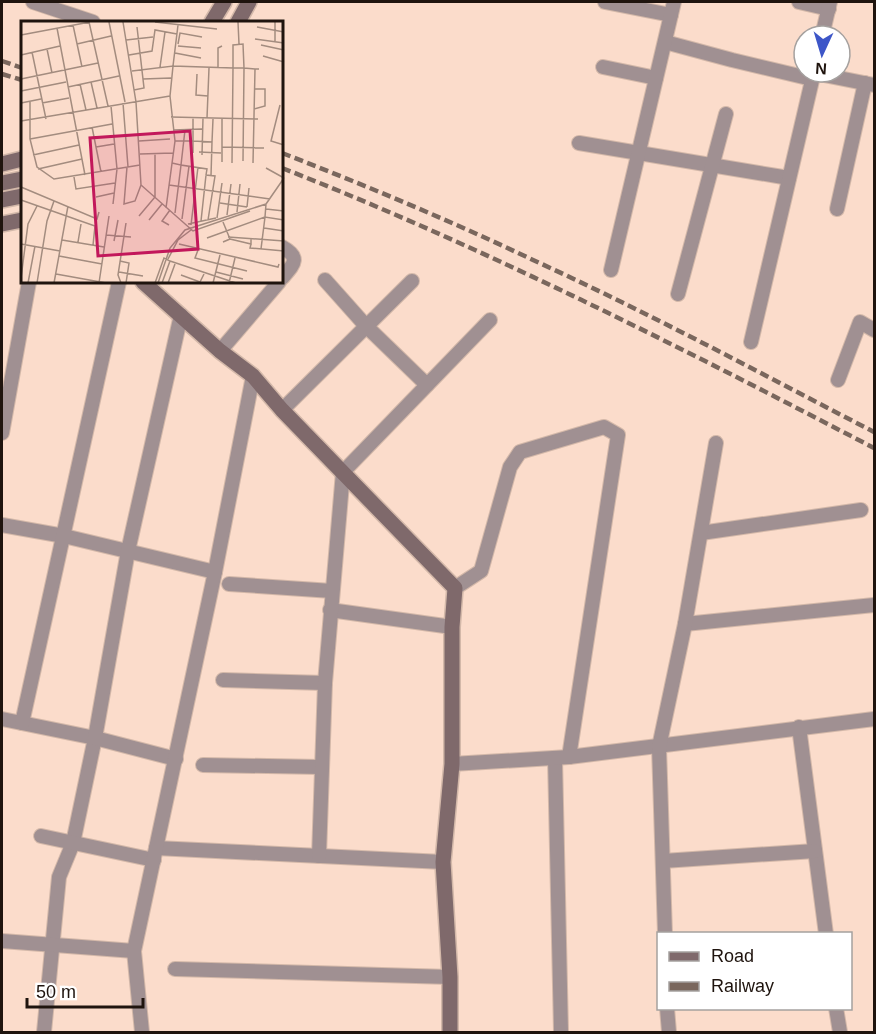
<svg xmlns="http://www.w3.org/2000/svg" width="876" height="1034" font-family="Arial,sans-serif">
	<rect width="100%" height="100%" fill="#fbdccb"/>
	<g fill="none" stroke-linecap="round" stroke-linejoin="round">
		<g stroke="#d3b8a9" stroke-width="16">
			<g id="street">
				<path d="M33 2 93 22"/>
				<path d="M605 2 671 15"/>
				<path d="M799 2 829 9"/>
				<path d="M822 36 830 2"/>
				<path d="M665 42 732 60 812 79"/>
				<path d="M603 67 656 78"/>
				<path d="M814 73 874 85"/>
				<path d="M579 143 789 178"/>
				<path d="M837 209 865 83"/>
				<path d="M282 247C302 258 293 265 282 278"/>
				<path d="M611 270 674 2"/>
				<path d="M325 280 366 326 427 385"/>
				<path d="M678 294 726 114"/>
				<path d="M751 342 814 72"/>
				<path d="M220 351 279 282"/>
				<path d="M838 380 860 322 874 330"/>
				<path d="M282 410 412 281"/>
				<path d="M2 433 29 282"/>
				<path d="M2 525 64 536 215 572"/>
				<path d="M701 533 861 510"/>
				<path d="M229 584 332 591"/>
				<path d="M455 588 481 571 510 467 520 452 604 427 618 435 569 757"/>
				<path d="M330 610 452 627"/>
				<path d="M685 624 874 605"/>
				<path d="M223 680 325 683"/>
				<path d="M2 719 95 738 73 843 59 877 44 1032"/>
				<path d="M22 723 119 282"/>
				<path d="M799 727 826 934"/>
				<path d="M555 758 561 1032"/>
				<path d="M176 759 95 738 128 551 181 315"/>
				<path d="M452 764 569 757 874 719"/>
				<path d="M203 765 321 767"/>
				<path d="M41 836 154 860"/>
				<path d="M156 848 443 862"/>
				<path d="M319 856 325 683 343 472 490 320"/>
				<path d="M663 861 815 851"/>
				<path d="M665 934 659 747 685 624 716 443"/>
				<path d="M2 941 134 951"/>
				<path d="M175 969 450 977"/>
				<path d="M667 1008 669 1032"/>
				<path d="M836 1008 840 1032"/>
				<path d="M142 1032 134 951 215 572 253 376"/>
			</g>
		</g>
		<g stroke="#d3b8a9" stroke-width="18">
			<g id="secondary">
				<path d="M212 22 224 2"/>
				<path d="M238 22 249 2"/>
				<path d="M2 164 22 159"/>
				<path d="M2 183 22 179"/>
				<path d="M2 200 22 196"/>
				<path d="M2 224 22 220"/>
				<path d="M143 282 220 351 253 376 282 410 455 588 452 627V764L443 862 450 977V1032"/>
			</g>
		</g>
		<use href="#street" stroke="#a09092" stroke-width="14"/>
		<use href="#secondary" stroke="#7f696b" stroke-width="15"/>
		<g stroke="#7a675d" stroke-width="4.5" stroke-dasharray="9 4.5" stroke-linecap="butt">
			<path d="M2 61 22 68"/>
			<path d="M2 74 22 80"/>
			<path d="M282 153C367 186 451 221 533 260 649 313 762 374 874 432"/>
			<path d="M282 168C486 248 680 347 874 448"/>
		</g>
	</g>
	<g transform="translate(21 21)">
		<rect width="262" height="262" fill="#fbdccb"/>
		<path fill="none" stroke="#a38c7f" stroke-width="1.5" d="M68 1 87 85M88 1 104 81M102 1 115 81 120 164 172 210 229 190M134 1 196 8M217 1 218 23M254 1V20M52 4 61 46M157 4 152 45 212 47 211 142M236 6 263 11M36 7 64 154M0 14 69 1M234 18 263 22M105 19 132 16M56 23 90 15M157 23 159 12 181 16M240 24 263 29M157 25 180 27M26 28 31 52M11 31 25 98M154 32 180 37M0 34 39 25M108 34 131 30 134 9 156 13M242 35 263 41M139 46 144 11M197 47V27L201 25M111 50 152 45 149 75 154 120 145 187M176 53 175 74 187 75M0 58 77 42M122 58 150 57M70 61 76 87M59 63 65 89M47 66 98 55M113 69 123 67 116 6M0 70 45 61M9 81V118L16 146 33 158 119 144M0 82 20 78M21 82 48 77M102 82 107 146M259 84 250 120 263 124M90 85 96 148 92 183M233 88 244 85V68H234M150 96 237 98M186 97 188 47M0 100 149 75M71 106 80 151M152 109 181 108M164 109 160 144 186 148 185 154 194 155 187 199M9 118 91 103M118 120 149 118M154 120H172V97M191 121 192 98M75 126 93 123M201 126 243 127M178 131 200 132M172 132V120L191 121 190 155M119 133 152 132M12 134 58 124M181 134 182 97M222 140 223 47 222 23 212 24V47H223L234 48H238M201 141V98M151 142 160 144 154 192M232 142 234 48M106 146 103 183 114 180 120 164M245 147 263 157M17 148 61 138M53 156 55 168 94 162M148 164 249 178M0 166 76 198 78 191M75 176 93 172M0 179 74 205 72 224M199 182 226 186M226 186 228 167M245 188 263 190M216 191 219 163M206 194 210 163M118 195 134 176V132M196 197 201 162M161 198 168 145M128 199 141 183M180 200 185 154M167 203 195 197M148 204 141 200 149 189M170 204 177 146M243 207 263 210M85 214 110 216M207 216 263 220M186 217 244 196 245 183M209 218 230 223V217M41 219 83 226M93 220 97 199M57 221 60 203M202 221 209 218 202 201M0 223 39 230M158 223 257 246 258 243M230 223 229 227 263 230M240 228 244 196 263 199M177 229 174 237 226 250M38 235 81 243M147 238 157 219 170 209M99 240 108 242 105 262M149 240 215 262M98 251 122 255M195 251 222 258M35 253 85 262M160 254 179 261 183 253M0 257 7 203 16 185M7 262 14 225M16 262 26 200 33 180M33 262 47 185M78 262 88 195M100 262 97 254 105 202M134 262 143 237 149 240 141 262M137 262 149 227 164 209 245 183 263 157M147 262 154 243M192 262 199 234M208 262 214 237"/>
		<path fill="#c2185b" fill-opacity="0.15" stroke="#c2185b" stroke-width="3" d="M169 110 177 228 77 235 69 117Z"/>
		<rect width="262" height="262" fill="none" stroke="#1f140e" stroke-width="3"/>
	</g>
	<rect width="876" height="1034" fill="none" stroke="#1f140e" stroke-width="6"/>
	<rect x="657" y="932" width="195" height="78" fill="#ffffff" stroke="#a5a19f" stroke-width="1.5"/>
	<rect x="669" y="952" width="30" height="9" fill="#7f696b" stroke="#a5a19f" stroke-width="1.5"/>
	<text x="711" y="962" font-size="18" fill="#1f140e">Road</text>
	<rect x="669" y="982" width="30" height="9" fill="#7a675d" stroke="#a5a19f" stroke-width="1.5"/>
	<text x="711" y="992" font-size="18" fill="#1f140e">Railway</text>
	<g transform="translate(822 54) rotate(184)"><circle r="28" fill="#ffffff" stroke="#a5a19f" stroke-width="1.5"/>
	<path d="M0-4.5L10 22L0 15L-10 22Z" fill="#3d56c8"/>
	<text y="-9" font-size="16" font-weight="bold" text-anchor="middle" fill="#1f140e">N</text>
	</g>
	<path d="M27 998v9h116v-9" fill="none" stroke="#1f140e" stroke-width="3"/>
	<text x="36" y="998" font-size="18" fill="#1f140e" stroke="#ffffff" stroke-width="4.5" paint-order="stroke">50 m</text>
</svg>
